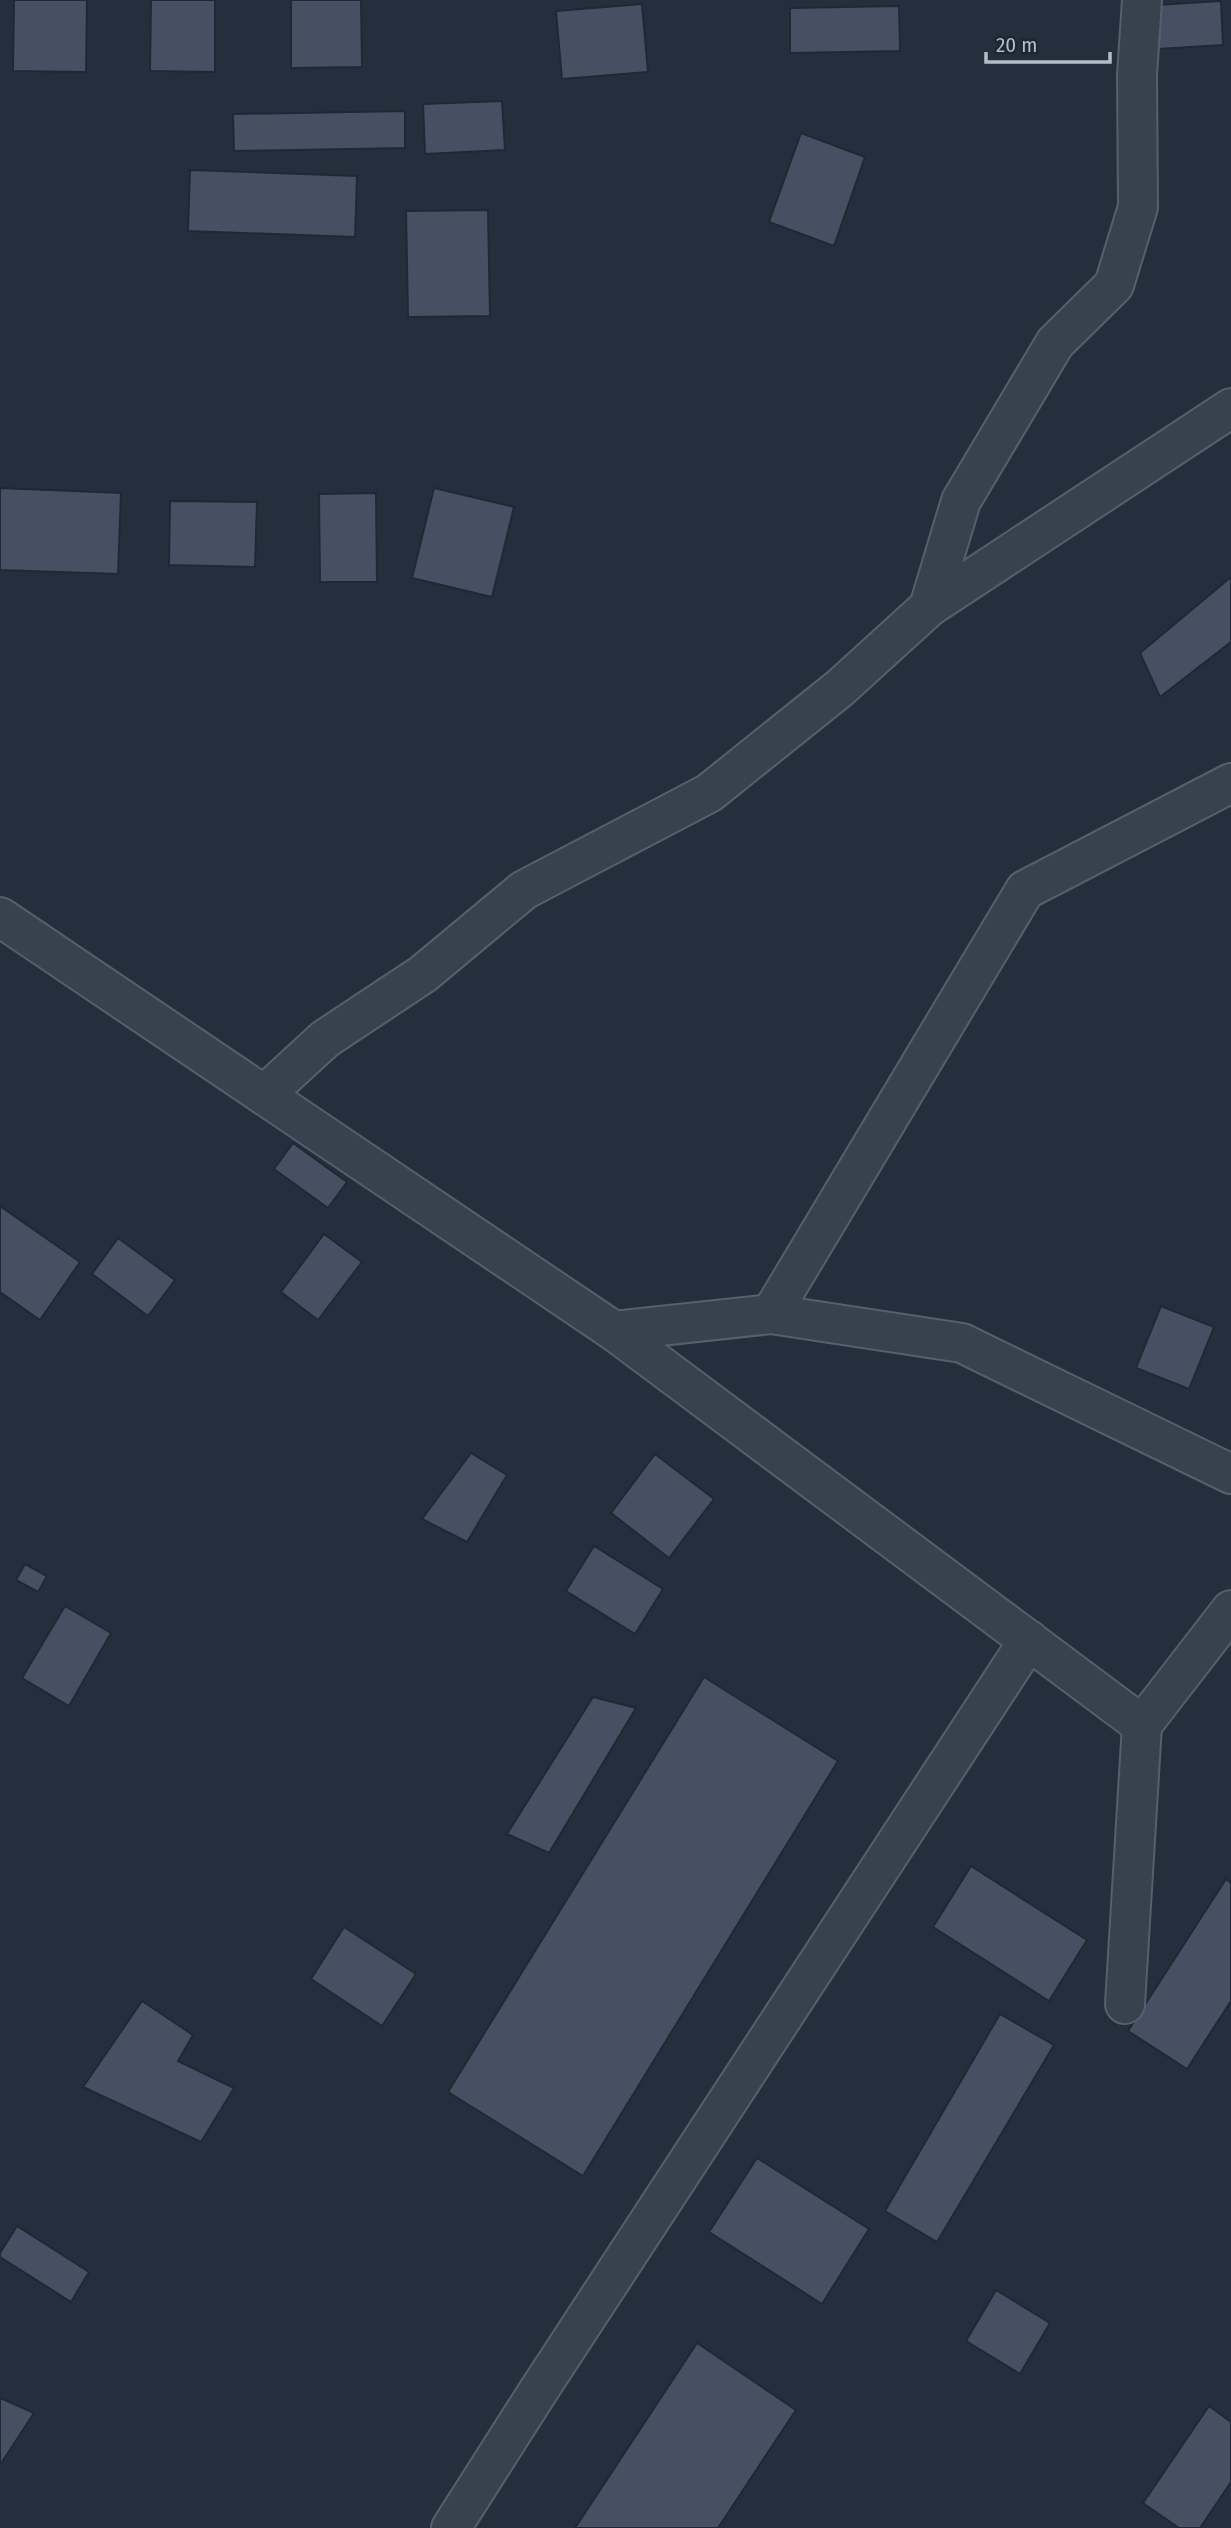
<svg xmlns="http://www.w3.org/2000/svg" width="1231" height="2528" font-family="'Fira Sans Condensed',sans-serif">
	<rect width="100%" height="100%" fill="#242f3e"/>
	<g fill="#455162" stroke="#1f2835" stroke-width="2">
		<path d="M14 0H87L86 72 13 71Z"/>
		<path d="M151 0H215V72L150 71Z"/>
		<path d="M291 0H361L362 67 291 68Z"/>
		<path d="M1221 1 1223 45 1158 49 1156 5Z"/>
		<path d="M642 4 648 72 562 79 556 11Z"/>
		<path d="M899 6 900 51 790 53V8Z"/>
		<path d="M502 101 505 150 425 154 423 104Z"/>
		<path d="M405 111V148L234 151 233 114Z"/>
		<path d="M801 133 865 157 834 246 769 222Z"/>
		<path d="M190 170 357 176 355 237 188 231Z"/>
		<path d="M488 210 490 316 408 317 406 211Z"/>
		<path d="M0 488 121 493 118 574 0 570Z"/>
		<path d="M434 488 514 507 492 597 412 578Z"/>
		<path d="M376 493 377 582H320L319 494Z"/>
		<path d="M170 501 257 502 255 567 169 565Z"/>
		<path d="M1231 577V642L1160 697 1140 653Z"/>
		<path d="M293 1143 347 1182 328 1208 274 1169Z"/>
		<path d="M0 1206 80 1262 40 1320 0 1292Z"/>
		<path d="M324 1234 362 1262 318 1320 281 1292Z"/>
		<path d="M118 1238 175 1280 148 1316 92 1274Z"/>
		<path d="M1161 1306 1214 1327 1189 1389 1136 1368Z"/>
		<path d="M471 1453 507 1475 467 1542 422 1519Z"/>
		<path d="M655 1454 714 1499 669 1558 611 1513Z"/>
		<path d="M594 1546 663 1589 635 1634 566 1591Z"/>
		<path d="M25 1564 47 1576 38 1592 16 1580Z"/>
		<path d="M65 1606 111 1633 69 1706 22 1678Z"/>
		<path d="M704 1677 838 1761 583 2176 448 2092Z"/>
		<path d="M593 1697 636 1708 549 1853 507 1834Z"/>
		<path d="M971 1866 1087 1940 1049 2001 933 1927Z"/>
		<path d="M1226 1879 1231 1883V2001L1187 2069 1128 2031Z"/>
		<path d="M344 1927 416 1974 382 2026 311 1979Z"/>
		<path d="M142 2001 193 2035 178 2061 234 2088 201 2142 83 2087Z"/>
		<path d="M1000 2014 1054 2045 937 2242 885 2211Z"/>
		<path d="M757 2158 869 2229 822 2304 709 2232Z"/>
		<path d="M17 2226 89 2272 71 2302 0 2257V2253Z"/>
		<path d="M996 2290 1050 2323 1020 2374 966 2341Z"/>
		<path d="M697 2343 796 2410 718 2528H575Z"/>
		<path d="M0 2398 34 2413 0 2465Z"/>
		<path d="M1209 2406 1231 2422V2482L1200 2528H1179L1143 2503Z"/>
	</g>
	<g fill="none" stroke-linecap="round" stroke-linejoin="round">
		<g stroke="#565f6c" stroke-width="42">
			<g id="minor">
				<path d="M929 607 1231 408"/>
				<path d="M0 917 614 1331 771 1314 962 1343 1231 1474"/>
				<path d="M264 1095 325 1039 423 974 524 890 709 793 840 688 929 607 961 501 1055 343 1114 285 1138 207 1137 75 1142 0"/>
				<path d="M771 1314 1025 890 1231 783"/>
				<path d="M614 1331 1142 1725"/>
				<path d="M1125 2004 1142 1725 1231 1610"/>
				<path d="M451 2528 537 2393 1029 1640"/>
			</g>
		</g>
		<use href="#minor" stroke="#38414e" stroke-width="38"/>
	</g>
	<path d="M986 52v10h124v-10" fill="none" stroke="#b4bcc9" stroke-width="3.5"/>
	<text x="996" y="52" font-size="21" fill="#b4bcc9" stroke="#1d2633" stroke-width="5" paint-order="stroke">20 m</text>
</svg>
